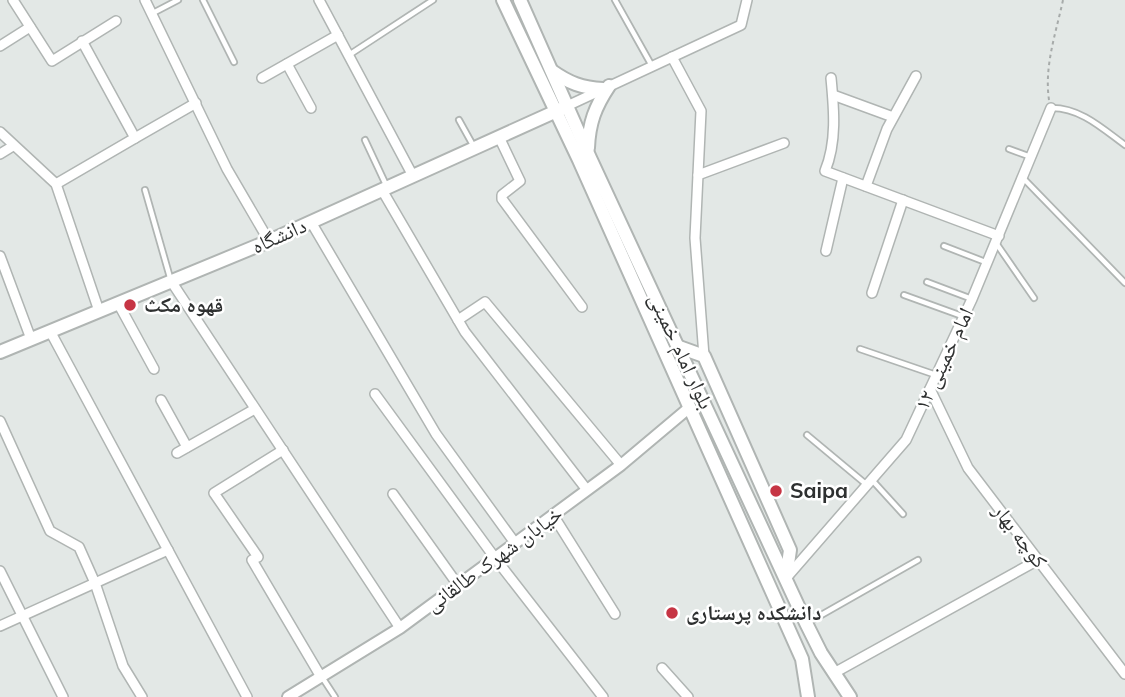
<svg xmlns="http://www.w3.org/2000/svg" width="1125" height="697" font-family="Mulish,'Noto Naskh Arabic',sans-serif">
	<rect width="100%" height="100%" fill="#e3e8e6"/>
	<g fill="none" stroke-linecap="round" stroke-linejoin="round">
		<g stroke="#b0b5b3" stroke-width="8">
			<g id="service">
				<path d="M203 0 234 62"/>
				<path d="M615 0 652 66"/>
				<path d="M153 13 178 0"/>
				<path d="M349 55 433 0"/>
				<path d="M1052 108C1081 108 1103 129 1125 145"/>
				<path d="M459 120 474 147"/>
				<path d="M365 140 387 187"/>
				<path d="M1009 149 1031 157"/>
				<path d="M1023 178 1125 283"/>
				<path d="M145 190 171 281"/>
				<path d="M996 243 1034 298"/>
				<path d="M944 246 988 263"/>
				<path d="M927 282 972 299"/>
				<path d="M904 295 962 316"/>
				<path d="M860 349 936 375"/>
				<path d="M807 435 867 485"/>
				<path d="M872 480 903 514"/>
				<path d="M809 622 918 560"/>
				<path d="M322 677 335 697"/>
			</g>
		</g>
		<g stroke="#b0b5b3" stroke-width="12">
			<g id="minor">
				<path d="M13 0 52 61 116 21"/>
				<path d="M145 0 227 169 269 241"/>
				<path d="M319 0 413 176"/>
				<path d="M0 46 30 27"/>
				<path d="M672 57 701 111 695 238 704 356"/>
				<path d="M287 64 311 108"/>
				<path d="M262 78 338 35"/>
				<path d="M831 78C834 109 837 142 825 171L999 236"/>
				<path d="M833 95 893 117"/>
				<path d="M567 106 741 25 747 0"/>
				<path d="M0 132 56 184 99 311"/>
				<path d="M499 137 520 181 502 195V199L582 307"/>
				<path d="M135 138 196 103"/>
				<path d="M0 154 13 146"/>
				<path d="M698 175 784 143"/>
				<path d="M56 184 135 138 82 41"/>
				<path d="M866 186 887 129 916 76"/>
				<path d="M382 190 465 332 587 490"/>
				<path d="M311 222 436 434 515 543"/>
				<path d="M826 251 843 178"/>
				<path d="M0 256 31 339"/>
				<path d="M171 281 400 628"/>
				<path d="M872 293 903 200"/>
				<path d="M118 303 154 369"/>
				<path d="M458 320 485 302 621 465"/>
				<path d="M50 331 247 697"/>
				<path d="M930 389 968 468 1125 674"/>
				<path d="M375 394 495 558 603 697"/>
				<path d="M161 400 187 447"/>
				<path d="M0 421 50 531 79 547 95 583 123 666 142 697"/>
				<path d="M283 450 214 493 258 557 252 560 321 677"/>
				<path d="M177 453 255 409"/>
				<path d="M393 494 458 585"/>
				<path d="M553 515 615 614"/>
				<path d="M0 571 63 697"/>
				<path d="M787 577 906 440 972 299 1051 108"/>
				<path d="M0 626 168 550"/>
				<path d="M662 668 688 697"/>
				<path d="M834 673 1038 560"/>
			</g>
		</g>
		<g stroke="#b0b5b3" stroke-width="14">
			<path id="tertiary" d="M288 697 400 628 621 465 690 407"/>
		</g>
		<g stroke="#b0b5b3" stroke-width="16">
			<g id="secondary">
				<path d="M503 0 579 160 802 659 808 697"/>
				<path d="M520 0 590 158 806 623 821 653 850 697"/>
				<path d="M552 71C569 83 582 88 603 89"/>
				<path d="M588 148C589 123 595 107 609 86"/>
				<path d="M679 347 704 356 790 550 786 578"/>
				<path d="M0 352 269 241 561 109"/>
			</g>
		</g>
		<path stroke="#a7abaa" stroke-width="2" stroke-dasharray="3.5 3.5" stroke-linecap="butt" d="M1049 100C1044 66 1056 33 1063 0"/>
		<use href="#service" stroke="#fff" stroke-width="4.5"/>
		<use href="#minor" stroke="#fff" stroke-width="9"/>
		<use href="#tertiary" stroke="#fff" stroke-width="10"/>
		<use href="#secondary" stroke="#fff" stroke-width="12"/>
	</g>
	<g fill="#c63544" stroke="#fff" stroke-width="2.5">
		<circle cx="130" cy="305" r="7"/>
		<circle cx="776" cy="491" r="7"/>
		<circle cx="672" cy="613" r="7"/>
	</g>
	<g text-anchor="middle" stroke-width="5" stroke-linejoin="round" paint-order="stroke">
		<g font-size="21" fill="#2e3030" stroke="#fff">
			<text transform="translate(279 236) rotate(-24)" y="7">دانشگاه</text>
			<text transform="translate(681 351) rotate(65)" y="7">بلوار امام خمینی</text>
			<text transform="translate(944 359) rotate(-65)" y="7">امام خمینی ۱۲</text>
			<text transform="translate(1020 536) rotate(53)" y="7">کوچه بهار</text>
			<text transform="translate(494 559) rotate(-36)" y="7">خیابان شهرک طالقانی</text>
		</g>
		<g font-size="21" font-weight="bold" fill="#2e3030" stroke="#fff" text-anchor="start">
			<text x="144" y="312">قهوه مکث</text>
			<text x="790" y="498">Saipa</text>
			<text x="686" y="620">دانشکده پرستاری</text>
		</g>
	</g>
</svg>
